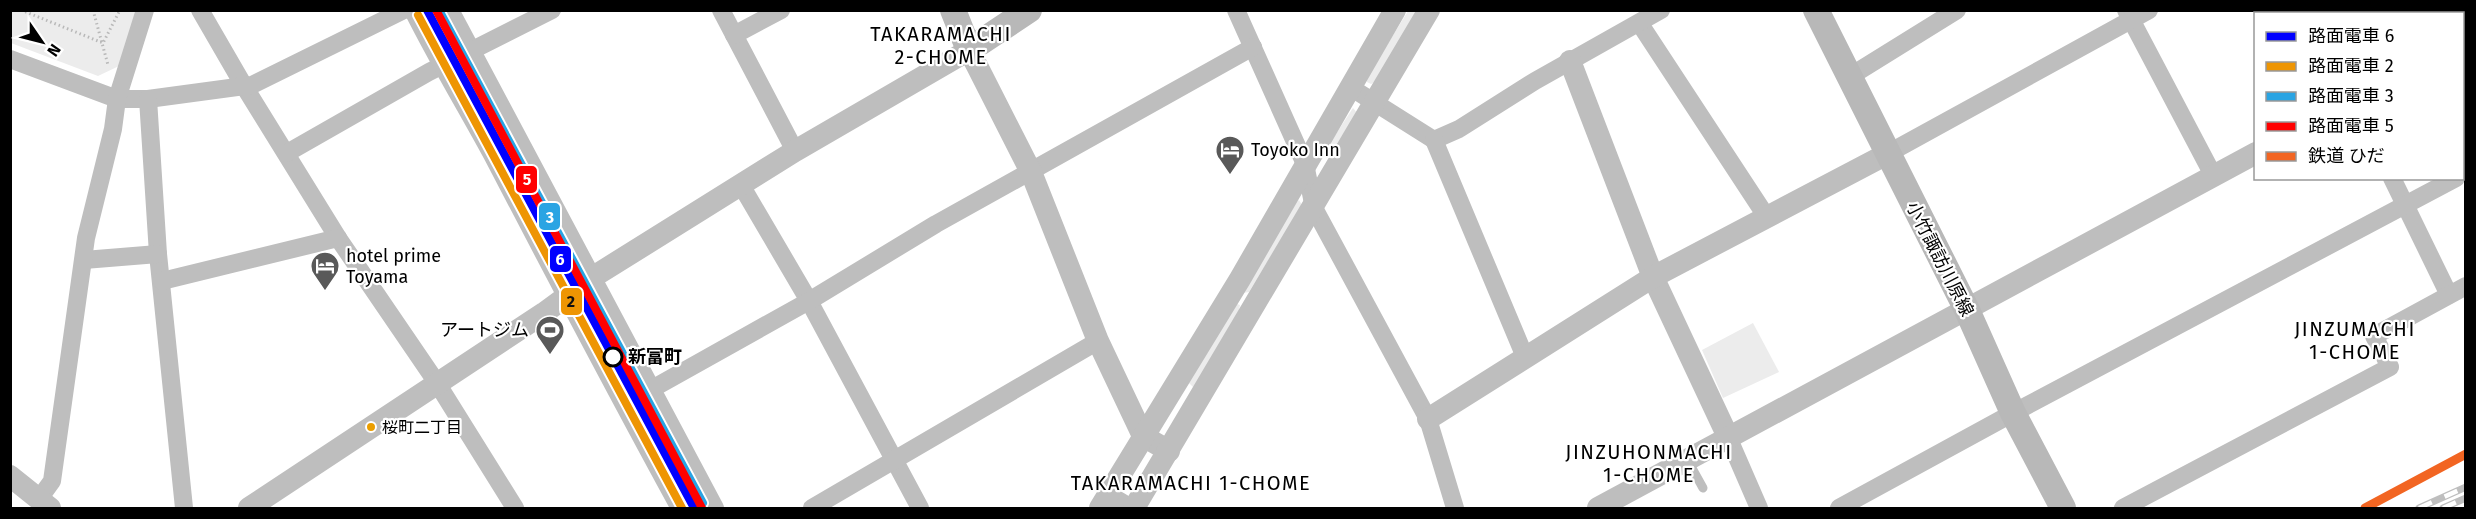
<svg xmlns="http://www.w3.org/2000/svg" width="2476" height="519" font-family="'Fira Sans','Noto Sans JP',sans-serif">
	<rect width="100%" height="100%" fill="#fff"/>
	<g fill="#ececec">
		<path d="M10 11H137L119 66 98 76 11 43Z"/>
		<path d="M1408 11H1418L1375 82 1371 84 1367 82 1366 79Z"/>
		<path d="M1353 108 1357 113 1330 154 1326 149Z"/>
		<path d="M1299 200 1302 205 1249 292 1243 293 1295 203Z"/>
		<path d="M1237 304 1240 305 1239 310 1196 384 1193 387 1188 382Z"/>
		<path d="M1753 323 1779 372 1723 398 1702 350Z"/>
	</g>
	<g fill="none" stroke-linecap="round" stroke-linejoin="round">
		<g stroke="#b9b9b9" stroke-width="3" stroke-dasharray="1.5 3" stroke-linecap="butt">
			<path d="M21 10 103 43 120 10"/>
			<path d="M93 10 108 65"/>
		</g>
		<path stroke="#bebebe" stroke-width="9" d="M1688 461 1703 488"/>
		<g stroke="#bebebe" stroke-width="18">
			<path d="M200 10 244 86 338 238 437 383 515 508"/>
			<path d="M450 10 715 508"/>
			<path d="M721 10 795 151"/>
			<path d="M1236 10 1305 164 1314 208 1428 419 1455 508"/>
			<path d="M2126 10 2213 175"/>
			<path d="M2310 10 2312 14"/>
			<path d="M1640 24 1766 216"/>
			<path d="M734 35 781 10"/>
			<path d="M10 59 117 99H148L252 85 404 10"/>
			<path d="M1849 77 1957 10"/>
			<path d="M1350 87 1434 140 1459 129 1535 81 1661 10"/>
			<path d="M148 99 158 254 184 508"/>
			<path d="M1434 140 1525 357"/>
			<path d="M287 153 429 72 552 10"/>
			<path d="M1887 154 2149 10"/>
			<path d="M2392 178 2449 295"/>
			<path d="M741 185 809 301 920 508"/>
			<path d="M84 260 158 254"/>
			<path d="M162 281 338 238"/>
			<path d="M650 390 809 301 936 224 1253 47"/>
			<path d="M1729 439 1759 508"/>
			<path d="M1108 494 1131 508"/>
			<path d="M39 499 52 481 86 238 113 129 117 99 145 10"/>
			<path d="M812 508 1098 341"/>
			<path d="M1839 508 2013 413 2456 178"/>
			<path d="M2123 508 2390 367 2374 336 2466 286"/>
		</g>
		<g stroke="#bebebe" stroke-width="22">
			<path d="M415 10C440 60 468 106 494 154 556 273 618 391 682 508"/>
			<path d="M2462 42 2466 40"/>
			<path d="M1570 61 1653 277 1729 439"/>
			<path d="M1428 419 1653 277 1887 154"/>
			<path d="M10 476 50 508"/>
			<path d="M249 508 544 313 593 277 795 151 969 50 1031 172 1098 341 1143 436 1169 451"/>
			<path d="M1100 508 1240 279 1395 10"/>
			<path d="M1134 508 1429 10"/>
			<path d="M1598 508 2256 153"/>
		</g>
		<g stroke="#b8b8b8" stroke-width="26">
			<path d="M953 10 969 50 1029 10"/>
			<path d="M1816 10 1967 310 2013 413 2063 508"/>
		</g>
		<g stroke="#bebebe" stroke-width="7">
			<g id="rail">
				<path d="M2419 508 2466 487"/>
				<path d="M2443 508 2466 498"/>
			</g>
		</g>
		<use href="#rail" stroke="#fff" stroke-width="4.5" stroke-dasharray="14" stroke-linecap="butt"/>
		<g stroke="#fff" stroke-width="14">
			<path id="rail-1" d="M2365 508 2466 454"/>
		</g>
		<use href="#rail-1" stroke="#f26522" stroke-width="9"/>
		<g stroke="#fff" stroke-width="12">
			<path id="tram-1" d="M427 10 694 508"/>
		</g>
		<g stroke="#fff" stroke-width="12">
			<path id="tram-2" d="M418 15 682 508"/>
		</g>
		<g stroke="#fff" stroke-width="12">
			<path id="tram-3" d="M439 10 703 503"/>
		</g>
		<g stroke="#fff" stroke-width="12">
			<path id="tram-4" d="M436 10 702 508"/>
		</g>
		<use href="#tram-1" stroke="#00f" stroke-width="8"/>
		<use href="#tram-2" stroke="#ee9503" stroke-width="8"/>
		<use href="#tram-3" stroke="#2aa4e3" stroke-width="8"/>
		<use href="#tram-4" stroke="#f00" stroke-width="8"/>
	</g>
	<defs>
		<g id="hotel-pin" transform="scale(1.5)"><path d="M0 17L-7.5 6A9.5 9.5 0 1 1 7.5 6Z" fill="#595959" stroke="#fff"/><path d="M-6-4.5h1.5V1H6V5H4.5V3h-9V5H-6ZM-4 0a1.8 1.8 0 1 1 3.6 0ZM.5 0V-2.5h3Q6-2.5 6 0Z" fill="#fff"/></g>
		<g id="stadium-pin" transform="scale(1.5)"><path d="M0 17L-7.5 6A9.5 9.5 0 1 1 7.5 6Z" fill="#595959" stroke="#fff"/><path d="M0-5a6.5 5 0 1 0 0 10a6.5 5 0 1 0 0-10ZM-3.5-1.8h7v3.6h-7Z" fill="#fff"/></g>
	</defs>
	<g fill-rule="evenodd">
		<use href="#hotel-pin" x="1230" y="150"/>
		<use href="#hotel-pin" x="325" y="266"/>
		<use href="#stadium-pin" x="550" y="330"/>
	</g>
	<circle fill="#fff" stroke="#000" stroke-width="3" cx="613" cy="357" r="9"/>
	<circle fill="#eb9e00" stroke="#fff" stroke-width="2" cx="371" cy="427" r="5"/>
	<g text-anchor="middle" stroke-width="4.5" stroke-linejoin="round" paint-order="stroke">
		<g font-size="16" fill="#000" stroke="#fff" text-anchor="start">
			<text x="382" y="433">桜町二丁目</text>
		</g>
		<g font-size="18" fill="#000" stroke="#fff" text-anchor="start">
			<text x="1251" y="156">Toyoko Inn</text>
			<text x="346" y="262">hotel prime<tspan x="346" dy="21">Toyama</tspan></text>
			<text x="529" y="336" text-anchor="end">アートジム</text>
		</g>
		<g font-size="18" fill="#000" stroke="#fff">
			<text transform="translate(1940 259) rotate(63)" y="6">小竹諏訪川原線</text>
		</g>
		<g font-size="18" font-weight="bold" fill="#000" stroke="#fff" text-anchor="start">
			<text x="628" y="363">新富町</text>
		</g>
		<g font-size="20" letter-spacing="1.5" fill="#000" stroke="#fff">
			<text x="941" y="41">TAKARAMACHI<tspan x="941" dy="23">2-CHOME</tspan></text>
			<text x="2355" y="336">JINZUMACHI<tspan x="2355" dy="23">1-CHOME</tspan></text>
			<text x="1649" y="459">JINZUHONMACHI<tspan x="1649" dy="23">1-CHOME</tspan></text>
			<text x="1191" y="490">TAKARAMACHI 1-CHOME</text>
		</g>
	</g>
	<g stroke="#fff" stroke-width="2">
		<rect x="515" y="165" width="23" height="29" rx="6" fill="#f00"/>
		<rect x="538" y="202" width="23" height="29" rx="6" fill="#2aa4e3"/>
		<rect x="549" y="245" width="23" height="28" rx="6" fill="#00f"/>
		<rect x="560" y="287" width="23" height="29" rx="6" fill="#ee9503"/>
	</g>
	<g font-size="16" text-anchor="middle" font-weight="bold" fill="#fff">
		<text x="527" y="185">5</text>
		<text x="550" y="223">3</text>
		<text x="560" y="265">6</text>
	</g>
	<g font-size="16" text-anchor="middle" font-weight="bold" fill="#111">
		<text x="571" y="307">2</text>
	</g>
	<rect width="2476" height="519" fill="none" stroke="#000000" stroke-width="24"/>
	<rect x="2254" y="12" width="210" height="168" fill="#ffffff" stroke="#999999" stroke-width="1.5"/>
	<rect x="2266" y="32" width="30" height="9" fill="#0000ff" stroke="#999999" stroke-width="1.5"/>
	<text x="2308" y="42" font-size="18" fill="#000000">路面電車 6</text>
	<rect x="2266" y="62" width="30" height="9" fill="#ee9503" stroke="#999999" stroke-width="1.5"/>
	<text x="2308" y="72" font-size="18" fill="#000000">路面電車 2</text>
	<rect x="2266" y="92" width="30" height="9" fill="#2aa4e3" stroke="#999999" stroke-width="1.5"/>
	<text x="2308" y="102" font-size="18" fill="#000000">路面電車 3</text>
	<rect x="2266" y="122" width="30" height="9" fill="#ff0000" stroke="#999999" stroke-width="1.5"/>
	<text x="2308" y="132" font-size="18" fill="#000000">路面電車 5</text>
	<rect x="2266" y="152" width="30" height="9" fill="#f26522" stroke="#999999" stroke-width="1.5"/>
	<text x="2308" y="162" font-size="18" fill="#000000">鉄道 ひだ</text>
	<g transform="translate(42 42) rotate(125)" stroke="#ffffff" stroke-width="4.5" paint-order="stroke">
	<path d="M0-4.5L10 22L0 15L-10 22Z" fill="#000000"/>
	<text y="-9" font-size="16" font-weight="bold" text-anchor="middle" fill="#000000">N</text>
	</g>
</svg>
